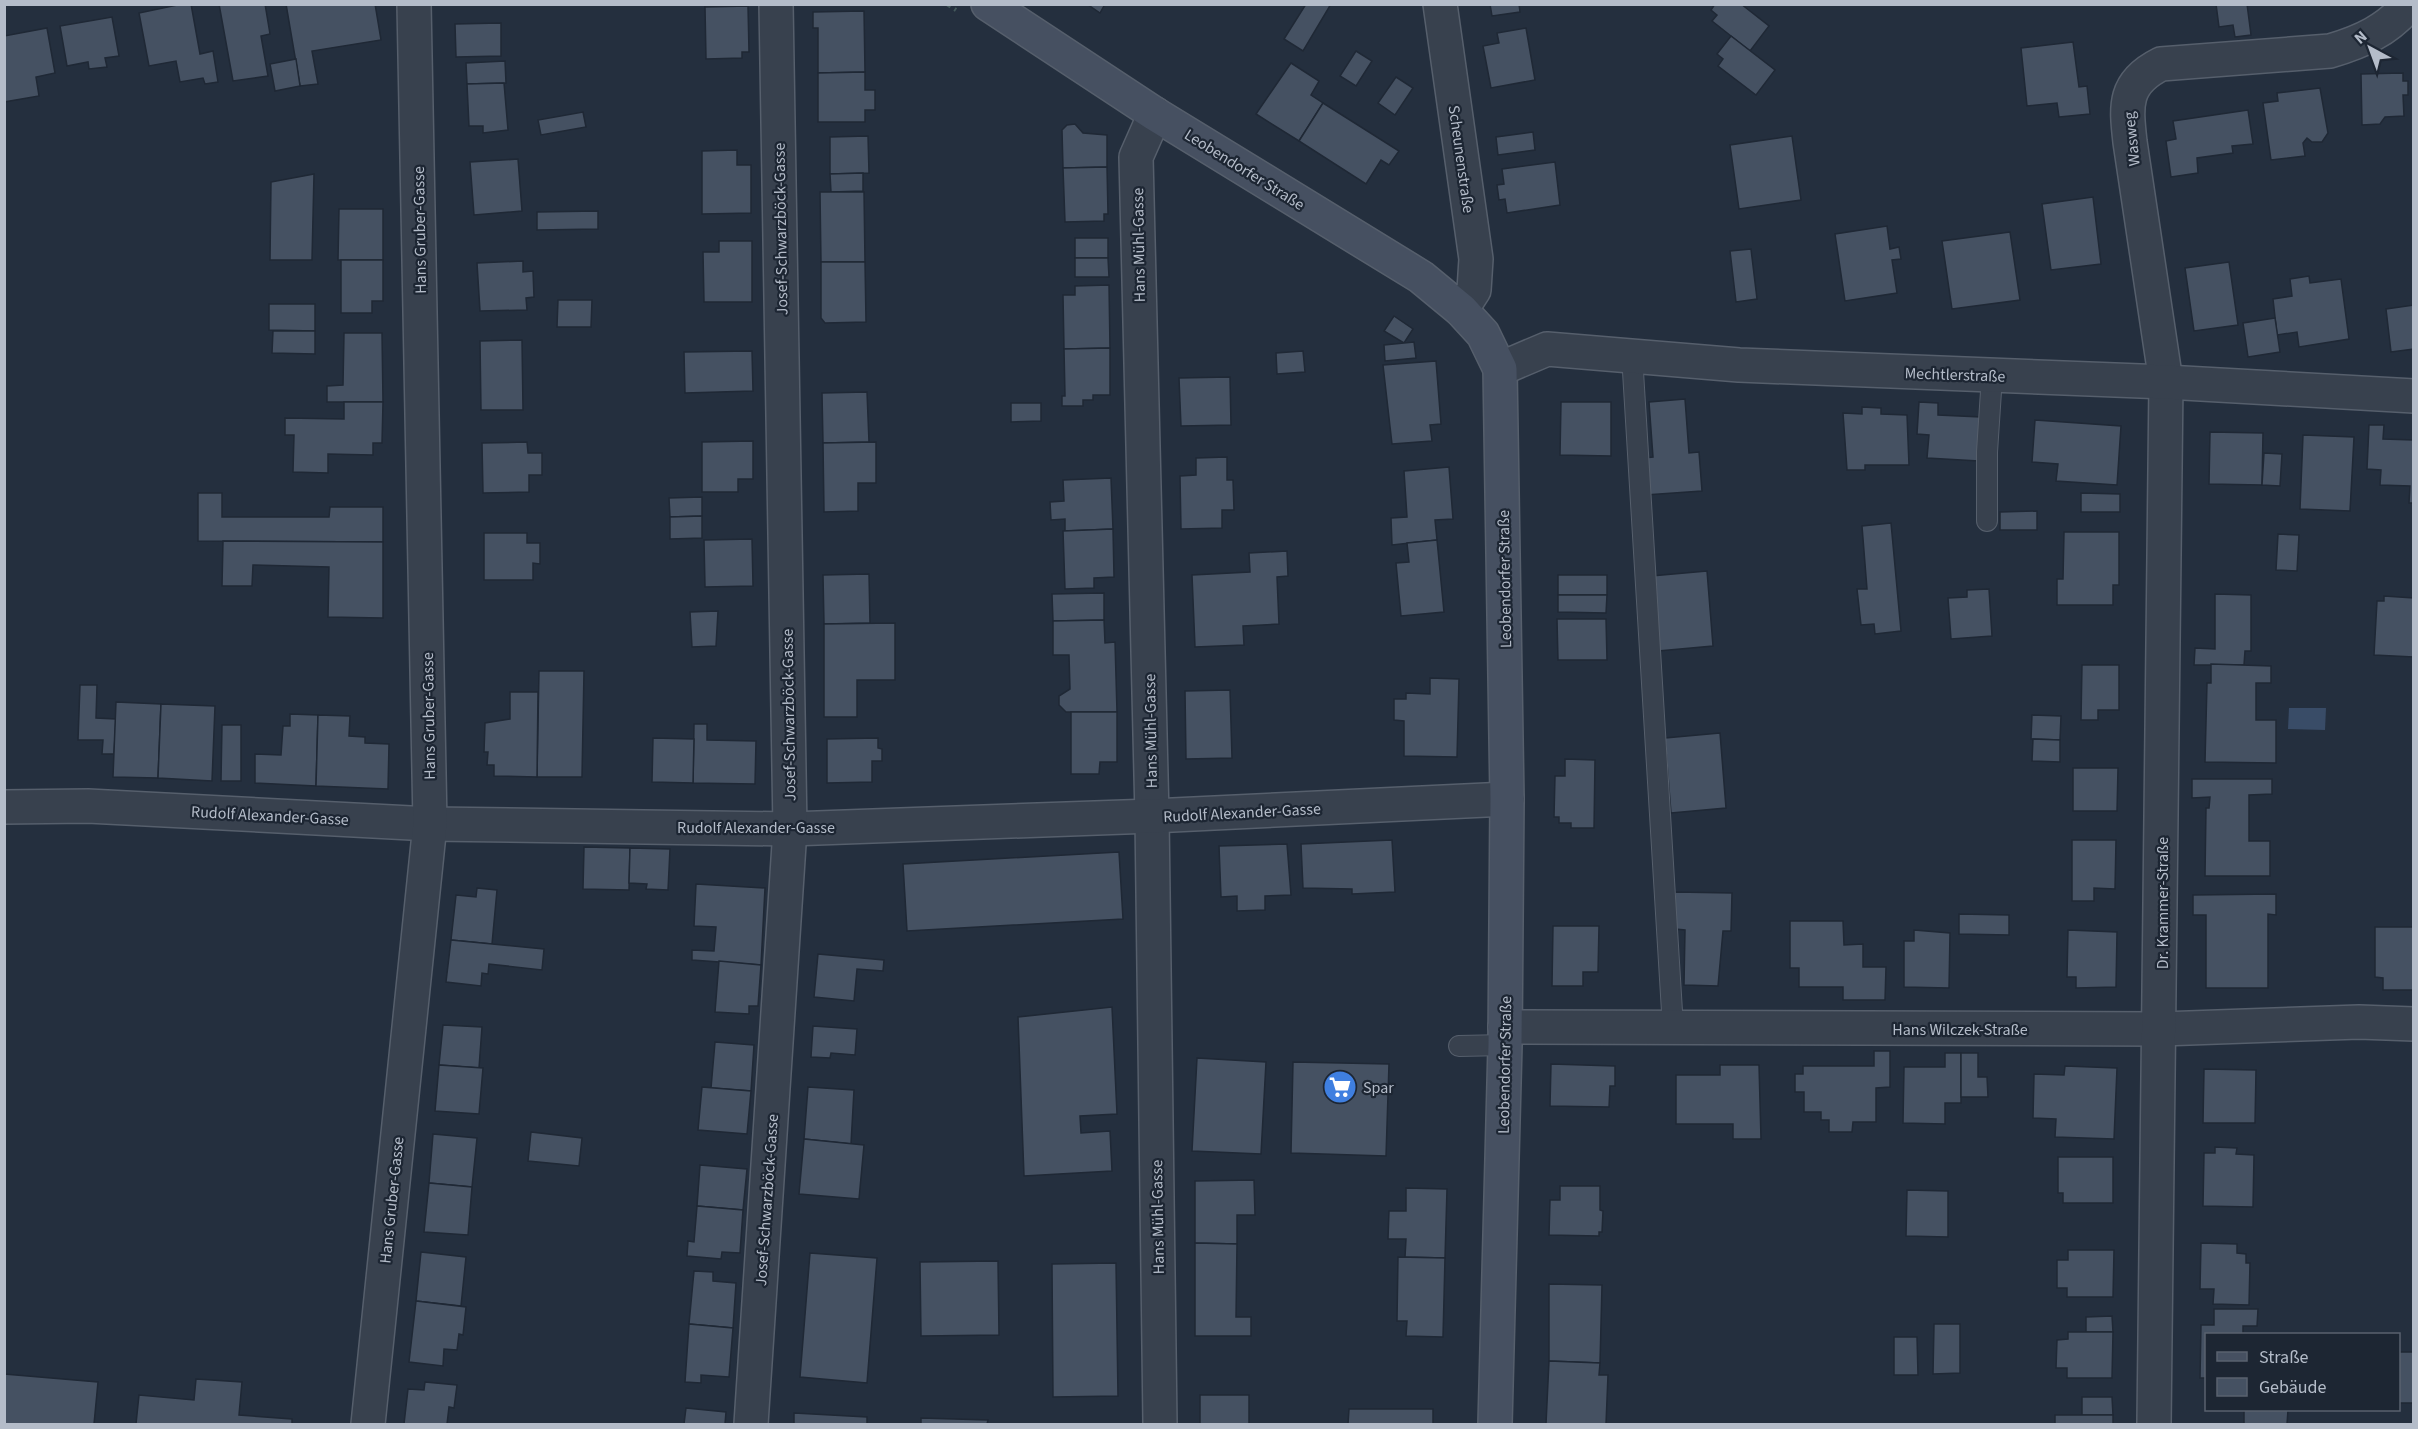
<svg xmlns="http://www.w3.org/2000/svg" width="2418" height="1429" font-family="'Source Sans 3',sans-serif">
	<rect width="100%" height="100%" fill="#242f3e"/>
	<path fill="#394c67" d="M2289 708H2326L2325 730 2288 729Z"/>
	<g fill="#455162" stroke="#1f2835" stroke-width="1.5">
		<path d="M182 4H191L200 54 213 51 218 82 205 84 203 78 180 82 176 61 149 66 139 13Z"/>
		<path d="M219 4H265L270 34 261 36 268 76 233 81Z"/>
		<path d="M286 4H375L381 40 312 51 318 84 300 86Z"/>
		<path d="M705 4H748V6L705 7Z"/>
		<path d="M1087 4H1105L1100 13Z"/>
		<path d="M1306 4H1331L1303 51 1284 39Z"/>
		<path d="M1490 4H1519L1520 12 1492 16Z"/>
		<path d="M1715 4H1741L1769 26 1750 51 1712 21 1717 15 1711 10Z"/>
		<path d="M2216 4H2247L2251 35 2235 37 2233 25 2219 27Z"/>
		<path d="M748 6 749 52H742V58L706 59 705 7Z"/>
		<path d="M864 11 865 72 818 73V28H813V12Z"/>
		<path d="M112 17 119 56 105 58 107 67 89 69 88 62 67 66 60 26Z"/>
		<path d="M501 23V56L456 57 455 24Z"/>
		<path d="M47 28 55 73 36 77 39 96 4 102V36Z"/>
		<path d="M1526 28 1535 80 1491 88 1483 46 1499 43 1497 33Z"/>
		<path d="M1731 36 1775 70 1756 95 1718 66 1723 59 1717 54Z"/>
		<path d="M2073 42 2079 87 2087 86 2090 114 2059 117 2057 103 2027 106 2021 48Z"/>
		<path d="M1356 51 1372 61 1356 86 1340 76Z"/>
		<path d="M296 59 300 86 275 91 270 64Z"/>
		<path d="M505 61 506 83 467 84 466 63Z"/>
		<path d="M1291 63 1319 81 1311 95 1323 103 1299 141 1256 114Z"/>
		<path d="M865 72V90H875V110H865V122H818V73Z"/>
		<path d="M2403 73V81H2408V95H2403L2404 116 2385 117 2380 124 2362 125 2361 74Z"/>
		<path d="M1396 77 1413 88 1395 115 1378 103Z"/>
		<path d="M504 83 508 130 483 133V126H469L467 84Z"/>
		<path d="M2320 88 2328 133 2322 142H2312L2307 138 2303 143 2305 156 2271 160 2263 103 2278 101 2277 93Z"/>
		<path d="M1323 103 1399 151 1389 165 1381 160 1366 184 1299 141Z"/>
		<path d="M2248 110 2253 144 2232 146 2233 153 2197 158 2198 173 2171 177 2166 141 2176 139 2173 121Z"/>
		<path d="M583 112 586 127 541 135 538 120Z"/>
		<path d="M1075 124 1083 133 1107 135V167L1063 168 1062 130 1067 125Z"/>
		<path d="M1533 132 1535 150 1498 155 1496 137Z"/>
		<path d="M868 136 869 173 830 174V137Z"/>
		<path d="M1792 136 1801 200 1739 209 1730 145Z"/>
		<path d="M737 150V165H751V213L702 214V151Z"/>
		<path d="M518 159 522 211 474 215 470 162Z"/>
		<path d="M1555 162 1560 205 1507 213 1505 199 1499 200 1497 185 1504 184 1502 169Z"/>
		<path d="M1107 167 1108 214H1104V221L1065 222 1063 168Z"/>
		<path d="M863 173V191L831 192 830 174Z"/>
		<path d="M314 174 312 260H270L271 182Z"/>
		<path d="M820 192H864L865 262H821Z"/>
		<path d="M2093 197 2101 264 2051 270 2042 204Z"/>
		<path d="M339 209H383V260H338Z"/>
		<path d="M598 211V229L537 230V212Z"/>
		<path d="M1887 226 1890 249 1899 247 1901 259 1892 260 1897 293 1845 301 1835 234Z"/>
		<path d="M2010 232 2020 300 1952 309 1942 241Z"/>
		<rect x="1075" y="238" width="33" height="20"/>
		<path d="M719 241H752V302H704L703 252H719Z"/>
		<path d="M1751 249 1757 299 1736 302 1730 251Z"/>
		<path d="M1075 258H1108L1109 277H1075Z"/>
		<path d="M341 260H383V301H372V313H341Z"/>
		<path d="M523 261V272L533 271 534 297 526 298 527 310 480 311 477 263Z"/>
		<path d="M821 262H865L866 322 825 323 821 318Z"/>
		<path d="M2229 262 2238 325 2194 331 2185 268Z"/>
		<path d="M2309 276 2310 283 2341 279 2349 339 2299 347 2297 332 2277 335 2273 299 2292 296 2290 279Z"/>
		<path d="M1109 285 1110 348 1064 349 1063 295H1075V286Z"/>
		<path d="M558 300H592L591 327H557Z"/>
		<path d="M269 304H315V331L269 330Z"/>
		<path d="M2414 305V349L2391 352 2386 309Z"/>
		<path d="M1394 316 1413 329 1404 343 1384 331Z"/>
		<path d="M2275 318 2280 352 2248 357 2243 323Z"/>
		<path d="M273 331H315V354L272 353Z"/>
		<path d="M344 333H382L383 402H327V386L343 385Z"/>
		<path d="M522 340 523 410H481L480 341Z"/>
		<path d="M1414 342 1416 358 1385 361 1384 345Z"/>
		<path d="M1110 348V395H1093V400H1083V406H1062V396H1065L1064 349Z"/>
		<path d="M752 351 753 391 685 393 684 352Z"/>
		<path d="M1303 351 1305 372 1277 374 1276 353Z"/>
		<path d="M1436 361 1441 424 1430 425 1432 441 1392 444 1383 365Z"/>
		<path d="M1230 377 1231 425 1181 426 1179 378Z"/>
		<path d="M867 392 869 442 823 443 822 393Z"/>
		<path d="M1685 399 1689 453 1699 452 1702 491 1645 495 1643 458 1653 457 1649 402Z"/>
		<path d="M344 402H383L382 443H373V455L328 454V473L293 472 294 435H285V418L344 419Z"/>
		<path d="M1561 402H1611V456L1560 455Z"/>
		<path d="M1919 402 1938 403V415L1981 417 1979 461 1927 458 1929 435 1917 434Z"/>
		<path d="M1011 403H1041V421L1011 422Z"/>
		<path d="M1862 407 1881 408V414L1907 415 1909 465H1865V470H1847L1843 413 1862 414Z"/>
		<path d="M2035 420 2121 426 2117 485 2056 481 2058 464 2032 462Z"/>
		<path d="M2369 425H2384L2383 439 2414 440V503H2409L2410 486 2380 485 2381 470 2367 469Z"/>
		<path d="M2210 432 2263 433 2262 485 2209 484Z"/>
		<path d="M2303 435 2354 437 2350 511 2300 509Z"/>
		<path d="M753 441V479H738V492H702V442Z"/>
		<path d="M527 442 528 453H542V475H529V492L483 493 482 443Z"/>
		<path d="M876 442V483H858V511L824 512 823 443Z"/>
		<path d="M2264 453 2282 454 2280 486 2262 485Z"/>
		<path d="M1227 457V480H1233L1234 510H1222V528L1181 529 1180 476 1196 475V458Z"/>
		<path d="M1449 467 1453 519 1435 520 1437 540 1392 545 1391 518 1407 517 1404 471Z"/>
		<path d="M1111 478 1113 529 1065 531V519L1051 520 1050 502 1064 501 1063 480Z"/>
		<path d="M198 493H222V517H329L330 507H383V542L198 541Z"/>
		<path d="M2081 493 2120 494V512H2081Z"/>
		<path d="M702 497V516L670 517 669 498Z"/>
		<path d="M2037 511V530H2000V512Z"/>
		<path d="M702 516V538L670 539V517Z"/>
		<path d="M1891 523 1901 631 1875 634 1874 624 1861 625 1857 589H1867L1862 526Z"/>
		<path d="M1113 529 1114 577 1094 578V588L1065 589 1063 531Z"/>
		<path d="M2064 532H2119V585H2113V605H2057V579H2063Z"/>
		<path d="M484 533H527V543H540V564L533 563V580H484Z"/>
		<path d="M2278 534 2299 535 2297 571 2276 570Z"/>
		<path d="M752 539 753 586 705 587 704 540Z"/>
		<path d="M1437 540 1444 612 1401 616 1396 563 1409 562 1407 543Z"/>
		<path d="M223 541 383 542V618L328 617 329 567 253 565 252 586H222Z"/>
		<path d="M1287 551 1288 576 1277 577 1279 624 1243 626 1244 645 1195 647 1192 575 1250 572 1249 553Z"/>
		<path d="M1707 571 1713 646 1658 651 1651 576Z"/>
		<path d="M869 574 870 623 824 624 823 575Z"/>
		<rect x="1558" y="575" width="49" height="20"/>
		<path d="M1989 589 1992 636 1951 639 1948 598 1967 597V590Z"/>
		<path d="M1104 593V620L1053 621 1052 594Z"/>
		<path d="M2215 594 2251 595V651H2245L2244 665H2194L2195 648 2215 649Z"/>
		<path d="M1558 595H1607L1606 613 1558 612Z"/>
		<path d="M2384 596 2414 598V657L2374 655 2377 601H2384Z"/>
		<path d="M718 611 716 646 692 647 690 612Z"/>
		<path d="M1557 619H1606L1607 660H1558Z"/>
		<path d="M1104 620 1105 643 1115 642 1117 712H1066L1059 705V696L1070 689 1069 655H1053V621Z"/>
		<path d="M895 623V680H857V717H824V624Z"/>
		<path d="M2211 664 2271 666V683H2256V720H2276V763L2205 762 2207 683H2211Z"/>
		<path d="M2082 665H2119V710H2098V720H2081Z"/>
		<path d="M539 671H584L582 777H537Z"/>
		<path d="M1430 678 1459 679 1457 757 1404 756V721L1394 720V699H1406V693L1430 694Z"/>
		<path d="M80 685H97L96 718 116 719 114 754H102L103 740H78Z"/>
		<path d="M1230 690 1232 758 1186 759 1185 691Z"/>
		<path d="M510 692H538L537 777 494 776V765H487L488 752H484L485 723 510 719Z"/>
		<path d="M116 702 161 704 158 778 113 777Z"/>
		<path d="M161 704 215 706 212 781 158 778Z"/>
		<path d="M1071 712H1117V762H1100L1099 774H1071Z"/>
		<path d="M290 714 318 715 316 786 255 783V754L281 755 283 726H290Z"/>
		<path d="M318 715 350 716 349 736 365 737V743L389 744 388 789 316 786Z"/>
		<path d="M2032 715 2061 716 2060 740 2031 739Z"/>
		<path d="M694 724H707V740L756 741 755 784 693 783Z"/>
		<path d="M222 725H241V781H221Z"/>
		<path d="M1720 733 1726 808 1671 813 1665 738Z"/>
		<path d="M653 738 694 739 693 783 652 782Z"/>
		<path d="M878 738V748L882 749V761H872V782L827 783V739Z"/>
		<path d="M2033 739 2060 740V762L2032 761Z"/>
		<path d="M1565 759 1595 760 1594 828H1571V823H1559V817H1554L1555 776H1565Z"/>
		<path d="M2073 768H2118L2117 811H2073Z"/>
		<path d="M2192 779H2272V794L2249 795V841H2270V876H2205L2206 808H2209L2210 797 2192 798Z"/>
		<path d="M1392 840 1395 892 1352 894V889L1303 888 1301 844Z"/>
		<path d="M2072 840H2116L2115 889 2094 888V901H2072Z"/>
		<path d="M1287 844 1291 895 1265 896V910L1237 911V896L1221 897 1219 846Z"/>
		<path d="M584 847 630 848 629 890 583 889Z"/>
		<path d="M630 848 670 849 668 890 646 889 647 884 629 883Z"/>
		<path d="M1119 852 1123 919 907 931 903 864Z"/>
		<path d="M696 884 765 888 761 965 692 960V950L714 951 716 927 694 926Z"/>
		<path d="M477 888 497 890 492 944 451 940 456 895 476 897Z"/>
		<path d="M1675 892 1732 893 1731 931H1723L1718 986 1684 985 1685 930 1675 929Z"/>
		<path d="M2276 894V915L2268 914V988H2206V915H2193V895Z"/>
		<path d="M1959 914 2009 915V935L1959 934Z"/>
		<path d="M1790 921H1843L1844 945 1863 944V967H1886L1885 1000H1843V987H1799V968H1790Z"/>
		<path d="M1553 926H1599L1598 972H1583V986H1552Z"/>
		<path d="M2375 927H2414V990H2383V978L2375 977Z"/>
		<path d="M1914 930 1950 933 1949 988 1904 987V941H1914Z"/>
		<path d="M2068 930 2117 932 2116 987 2076 988V977H2067Z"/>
		<path d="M451 940 544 949 542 970 489 964 488 974 482 973 481 986 446 982Z"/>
		<path d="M818 954 884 960 883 971 857 969 854 1001 814 997Z"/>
		<path d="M719 961 761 965 758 1006H749V1014L715 1012Z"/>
		<path d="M1112 1007 1117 1114 1080 1116 1081 1133 1110 1131 1112 1171 1024 1176 1018 1017Z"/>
		<path d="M443 1025 482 1027 479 1068 439 1065Z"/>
		<path d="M813 1026 857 1029 855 1055 831 1053 830 1058 811 1057Z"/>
		<path d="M715 1042 754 1045 751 1091 711 1088Z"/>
		<path d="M1874 1051H1890V1087L1876 1088V1122H1853L1852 1132H1829V1120H1821V1112H1804V1092H1795V1074H1803V1066H1874Z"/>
		<path d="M1945 1053H1961V1103H1945V1124L1903 1123 1904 1067H1945Z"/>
		<path d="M1961 1053H1978V1077H1987L1988 1097H1961Z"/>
		<path d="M1197 1058 1266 1062 1261 1154 1192 1151Z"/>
		<path d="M1293 1062 1389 1064 1386 1156 1291 1153Z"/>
		<path d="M1551 1064 1615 1066V1086H1610L1609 1107 1550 1106Z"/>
		<path d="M439 1065 483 1068 479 1114 435 1111Z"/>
		<path d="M1720 1065H1759L1761 1139H1733V1124H1676V1075H1720Z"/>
		<path d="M2065 1066 2117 1068 2114 1139 2055 1137 2056 1119 2033 1118 2034 1074 2064 1075Z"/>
		<path d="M2204 1069 2256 1070 2255 1123H2203Z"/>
		<path d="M702 1087 751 1091 747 1134 698 1130Z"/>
		<path d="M808 1087 854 1090 851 1144 804 1139Z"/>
		<path d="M531 1132 582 1138 579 1166 528 1161Z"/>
		<path d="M433 1134 477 1138 472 1187 429 1183Z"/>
		<path d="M804 1139 864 1145 859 1199 799 1194Z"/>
		<path d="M2215 1147 2237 1148 2236 1154 2254 1155 2253 1207 2203 1206 2204 1153H2215Z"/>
		<path d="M2058 1157H2113V1203H2063V1193H2058Z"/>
		<path d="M700 1165 747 1169 743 1210 697 1206Z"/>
		<path d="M1254 1180 1255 1215H1237V1244L1195 1243V1181Z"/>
		<path d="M429 1183 472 1187 468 1235 424 1232Z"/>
		<path d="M1560 1186H1600V1210L1603 1211 1602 1232H1599V1236L1549 1235 1550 1200H1560Z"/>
		<path d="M1406 1188 1447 1189 1445 1258 1405 1257 1406 1239H1388L1389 1211H1406Z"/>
		<path d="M1907 1190 1948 1191V1237L1906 1236Z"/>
		<path d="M697 1206 743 1210 740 1253 722 1252 721 1259 687 1256 688 1241 694 1242Z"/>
		<path d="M1195 1243 1237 1244 1236 1317H1251V1336H1195Z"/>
		<path d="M2201 1243 2237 1244V1253L2246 1254V1263H2250L2249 1305 2213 1304 2214 1289H2200Z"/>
		<path d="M2068 1250H2114L2113 1297H2067V1288H2057V1260H2068Z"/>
		<path d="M421 1252 466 1257 461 1306 416 1301Z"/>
		<path d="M810 1253 877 1258 867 1383 800 1377Z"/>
		<path d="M1398 1257 1445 1258 1443 1337 1406 1336 1407 1321H1397Z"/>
		<path d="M998 1261 999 1335 921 1336 920 1262Z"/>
		<path d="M1116 1263 1118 1396 1053 1397 1052 1264Z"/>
		<path d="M694 1271 713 1272V1281L736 1283 733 1328 689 1324Z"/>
		<path d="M1549 1284 1602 1285 1600 1363 1549 1361Z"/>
		<path d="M416 1301 466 1307 463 1335 459 1334 457 1350 444 1349 443 1366 409 1362Z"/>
		<path d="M2214 1309H2258L2257 1326H2243V1334H2206V1378H2200L2201 1325H2214Z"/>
		<path d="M2112 1316 2113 1332H2086V1317Z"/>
		<path d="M689 1324 733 1328 729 1377 701 1375V1383L685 1382Z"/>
		<path d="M1934 1324H1960V1373L1933 1374Z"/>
		<path d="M2068 1332H2113L2112 1378H2067V1368H2056L2057 1340 2068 1339Z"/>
		<path d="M1894 1337H1917L1918 1375H1894Z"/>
		<rect x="2398" y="1352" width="16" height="51"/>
		<path d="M1549 1361 1600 1363 1599 1375H1608L1606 1424H1546Z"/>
		<path d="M4 1374 98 1382 94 1424H4Z"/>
		<path d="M196 1379 242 1382 239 1415 292 1419V1424H136L139 1395 194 1400Z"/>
		<path d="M425 1382 457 1385 454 1408 449 1407 447 1424H404L408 1389 424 1390Z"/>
		<rect x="1200" y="1395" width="49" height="29"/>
		<path d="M2082 1397H2112L2113 1415H2082Z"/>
		<path d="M686 1408 726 1412 725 1424H684Z"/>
		<path d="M1349 1409H1433V1424H1348Z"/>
		<path d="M2244 1410H2288L2287 1424H2244Z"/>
		<path d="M794 1413 867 1417V1424H794Z"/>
		<rect x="2055" y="1415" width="58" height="9"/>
		<path d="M921 1418 988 1420 987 1424H921Z"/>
	</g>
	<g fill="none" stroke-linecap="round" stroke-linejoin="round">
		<g stroke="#565f6c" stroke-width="22">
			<g id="service">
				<path d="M1632 355 1673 1028"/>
				<path d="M1987 521V452L1992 376"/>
				<path d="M1459 1046 1505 1045"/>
			</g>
		</g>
		<g stroke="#565f6c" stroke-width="36">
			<g id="minor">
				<path d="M1440 4 1476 259 1474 290 1461 310"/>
				<path d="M1155 114 1136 157 1152 816 1160 1424"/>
				<path d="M4 807 88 806 430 824 790 829 1152 816 1507 799"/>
				<path d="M1505 1027 2161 1029 2359 1022 2414 1024"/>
				<path d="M368 1424 430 824 414 4"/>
				<path d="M751 1424 790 829 776 4"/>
				<path d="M2154 1424 2166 382 2130 142C2126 106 2123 83 2161 64L2330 51C2361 42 2388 30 2409 4"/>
			</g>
		</g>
		<g stroke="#565f6c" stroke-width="36">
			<path id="tertiary" d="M1500 369 1547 349 1739 365 2166 382 2414 396"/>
		</g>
		<g stroke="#565f6c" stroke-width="36">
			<path id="secondary" d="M988 4 1155 114 1421 277 1461 310 1483 334 1500 369 1507 799 1505 1045 1495 1424"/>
		</g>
		<path stroke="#44595c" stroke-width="4" stroke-dasharray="4.5 4.5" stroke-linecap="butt" d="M947 4 956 10"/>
		<use href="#service" stroke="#38414e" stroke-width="20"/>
		<use href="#minor" stroke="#38414e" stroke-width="33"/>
		<use href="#tertiary" stroke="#38414e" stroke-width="33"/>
		<use href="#secondary" stroke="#465061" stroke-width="33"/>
	</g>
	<defs>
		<g id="supermarket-disc" transform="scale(1.725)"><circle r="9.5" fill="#3f7fe0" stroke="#1d2633"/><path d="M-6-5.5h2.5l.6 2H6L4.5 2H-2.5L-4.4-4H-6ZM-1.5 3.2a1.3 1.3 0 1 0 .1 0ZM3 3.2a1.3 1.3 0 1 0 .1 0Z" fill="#fff"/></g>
	</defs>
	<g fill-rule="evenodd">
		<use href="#supermarket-disc" x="1340" y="1087"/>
	</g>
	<g text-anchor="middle" stroke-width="4.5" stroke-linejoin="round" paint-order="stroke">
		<g font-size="16" fill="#b4bcc9" stroke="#1d2633">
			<text transform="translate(2131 139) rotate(-96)" y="6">Wasweg</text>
			<text transform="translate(1462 159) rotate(82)" y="6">Scheunenstraße</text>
			<text transform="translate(1245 169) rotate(32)" y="6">Leobendorfer Straße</text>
			<text transform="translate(780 229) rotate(-91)" y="6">Josef-Schwarzböck-Gasse</text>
			<text transform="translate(419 230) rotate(-91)" y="6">Hans Gruber-Gasse</text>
			<text transform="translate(1138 245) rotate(-91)" y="6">Hans Mühl-Gasse</text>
			<text transform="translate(1955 374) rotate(2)" y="6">Mechtlerstraße</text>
			<text transform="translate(1504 579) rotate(-91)" y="6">Leobendorfer Straße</text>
			<text transform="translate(788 715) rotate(-91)" y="6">Josef-Schwarzböck-Gasse</text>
			<text transform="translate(428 716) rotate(-91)" y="6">Hans Gruber-Gasse</text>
			<text transform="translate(1150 731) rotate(-91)" y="6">Hans Mühl-Gasse</text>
			<text transform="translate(1242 812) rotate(-3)" y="6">Rudolf Alexander-Gasse</text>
			<text transform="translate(270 815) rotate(3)" y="6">Rudolf Alexander-Gasse</text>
			<text x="756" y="833">Rudolf Alexander-Gasse</text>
			<text transform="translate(2162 903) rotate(-90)" y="6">Dr. Krammer-Straße</text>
			<text x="1960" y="1035">Hans Wilczek-Straße</text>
			<text transform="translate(1504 1065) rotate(-89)" y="6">Leobendorfer Straße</text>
			<text transform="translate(391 1200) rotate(-84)" y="6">Hans Gruber-Gasse</text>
			<text transform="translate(766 1200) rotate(-86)" y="6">Josef-Schwarzböck-Gasse</text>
			<text transform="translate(1157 1217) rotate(-91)" y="6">Hans Mühl-Gasse</text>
		</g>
		<g font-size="16" fill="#b4bcc9" stroke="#1d2633" text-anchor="start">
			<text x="1363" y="1093">Spar</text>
		</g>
	</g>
	<rect width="2418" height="1429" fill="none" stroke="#b4bcc9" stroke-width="12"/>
	<rect x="2205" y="1333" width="195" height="78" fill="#1d2633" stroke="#59626f" stroke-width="1.5"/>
	<rect x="2217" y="1352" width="30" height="9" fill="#465061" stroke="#59626f" stroke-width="1.5"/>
	<text x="2259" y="1363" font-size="18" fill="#b4bcc9">Straße</text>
	<rect x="2217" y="1378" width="30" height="18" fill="#455162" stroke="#59626f" stroke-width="1.5"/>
	<text x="2259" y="1393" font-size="18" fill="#b4bcc9">Gebäude</text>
	<g transform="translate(2370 48) rotate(319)" stroke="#1d2633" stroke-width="4.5" paint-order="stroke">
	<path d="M0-4.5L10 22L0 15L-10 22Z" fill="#b4bcc9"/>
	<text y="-9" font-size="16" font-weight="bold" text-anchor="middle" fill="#b4bcc9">N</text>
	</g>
</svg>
